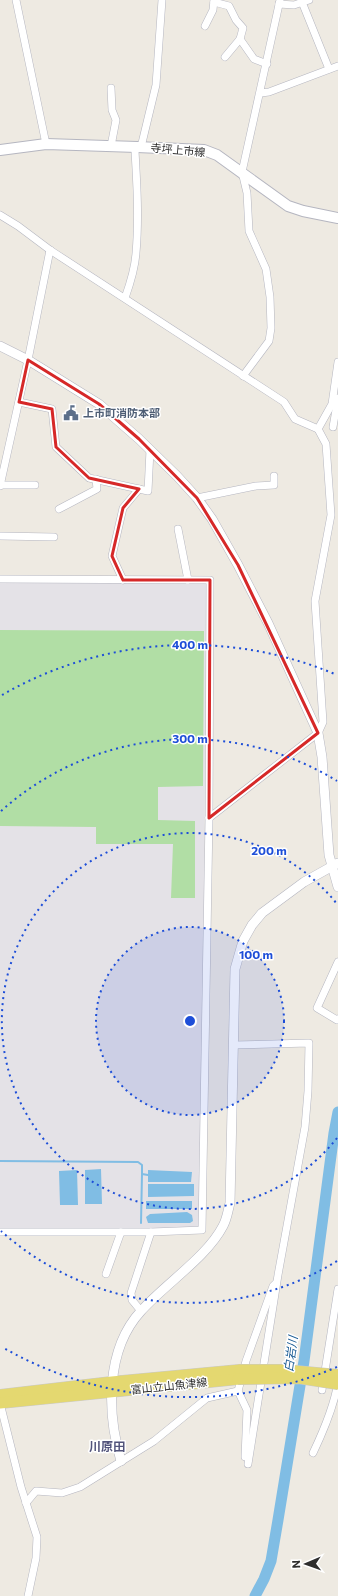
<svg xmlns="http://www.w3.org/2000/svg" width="338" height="1596" font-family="Commissioner,'Noto Sans JP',sans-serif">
	<rect width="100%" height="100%" fill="#eeeae2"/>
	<path fill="#e4e2e7" d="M0 582 206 583 204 952 199 1228H0Z"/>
	<path fill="#b1dea5" d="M0 630 204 631 203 786 158 787V820L195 821V898H171L173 844H96V827L0 826Z"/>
	<g fill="#80bde4">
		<path d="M101 1169 102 1204H85V1170Z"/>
		<path d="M77 1170 78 1205H60L59 1171Z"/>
		<path d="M148 1170 192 1172 191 1182H148Z"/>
		<path d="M148 1184H194V1196L148 1197Z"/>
		<rect x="146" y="1201" width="46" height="8"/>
		<path d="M187 1212 192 1215 193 1221 190 1223H148L146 1217 150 1214Z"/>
	</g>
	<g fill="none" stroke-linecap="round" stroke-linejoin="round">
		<g stroke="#80bde4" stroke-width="2">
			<path d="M0 1161 138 1162 142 1165V1174"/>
			<path d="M141 1223 142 1174 148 1175"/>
		</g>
		<path stroke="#80bde4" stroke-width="11" d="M255 1596 264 1579 271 1561 278 1520 304 1361 334 1133 338 1112"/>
		<g stroke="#b5b6c0" stroke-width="8">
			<g id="minor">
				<path d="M16 0 46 144"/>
				<path d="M214 2 229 6 236 20 243 28 240 39 254 59 267 64"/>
				<path d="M302 2 329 69"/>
				<path d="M279 4 294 5 309 0"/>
				<path d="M205 26 213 10 214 0"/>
				<path d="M225 57 240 39"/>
				<path d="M261 93 269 92 338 66"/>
				<path d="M111 146 116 120 112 110 111 88"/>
				<path d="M0 215 18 226 50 250 284 402 295 419 318 429"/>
				<path d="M125 298C130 284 135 269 136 253 139 219 137 185 135 151L142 143 156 85 162 0"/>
				<path d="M243 376 269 341 271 328 270 297 266 269 249 231 247 193 242 172 280 0"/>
				<path d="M19 402 52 409 56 447 89 478 148 491 150 450"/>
				<path d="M333 427 338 398"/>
				<path d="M0 485H35"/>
				<path d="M0 486 28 360 50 250"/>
				<path d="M197 498 256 486 274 485V476"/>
				<path d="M59 509 97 489 96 479"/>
				<path d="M178 529 188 580"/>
				<path d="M0 536 54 537"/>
				<path d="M0 579 210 580 209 818 202 1230 151 1232H0"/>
				<path d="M123 580 112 556 123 508 139 489"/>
				<path d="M209 818 318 733 323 722 315 601 331 515 326 444 318 429 332 404 338 362"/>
				<path d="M338 962 317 1008 337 1020 338 1019"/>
				<path d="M234 1045 309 1043 308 1091 305 1127 278 1275 248 1464"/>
				<path d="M106 1274 121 1232"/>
				<path d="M141 1311 132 1300 131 1293 151 1232"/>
				<path d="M322 1390 338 1289"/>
				<path d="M238 1391 246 1361 273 1286 275 1284"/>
				<path d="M0 1403 21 1487 37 1537 36 1558 28 1596"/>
				<path d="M313 1453C324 1430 334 1407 338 1382"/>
				<path d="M26 1503 36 1491 62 1493 80 1487 154 1441 207 1398 238 1391 247 1410 245 1457"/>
			</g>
		</g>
		<g stroke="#b5b6c0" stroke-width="10">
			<g id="tertiary">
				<path d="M0 346 28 360 99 404 139 439 177 476 197 498 212 519 238 565 268 623 318 733 322 757 329 855 338 887"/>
				<path d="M121 1461C107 1414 105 1350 141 1311 165 1284 207 1257 223 1226 227 1219 228 1210 230 1203L235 969 243 941 252 925 262 913 304 882 338 863"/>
			</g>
		</g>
		<g stroke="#b5b6c0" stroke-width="12">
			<path id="secondary" d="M0 150 46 144 137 147 204 150 217 155 288 206 303 211 338 218"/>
		</g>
		<g stroke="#c9c9c9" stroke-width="12">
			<g id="primary">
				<path d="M0 1395 112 1382 240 1370"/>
				<path d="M0 1403 238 1379"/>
			</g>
		</g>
		<use href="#minor" stroke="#fff" stroke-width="7"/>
		<use href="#tertiary" stroke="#fff" stroke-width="9"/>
		<use href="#secondary" stroke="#fff" stroke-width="10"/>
		<use href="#primary" stroke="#e4d870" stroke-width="11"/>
		<g stroke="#c9c9c9" stroke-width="12" stroke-linecap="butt">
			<g id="primary-bridge">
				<path d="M240 1370H284L338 1375"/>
				<path d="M238 1379 299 1378 338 1384"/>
			</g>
		</g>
		<use href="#primary-bridge" stroke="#e4d870" stroke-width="11"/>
	</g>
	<path fill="none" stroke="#d62828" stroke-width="3" stroke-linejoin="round" d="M28 360 99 404 139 439 197 498 238 565 318 733 209 818 210 580H123L112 556 123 508 139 489 89 478 56 447 52 409 19 402Z"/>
	<circle cx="190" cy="1021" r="94" fill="#1d4ed8" fill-opacity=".12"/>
	<g fill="none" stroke="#1d4ed8" stroke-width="2" stroke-dasharray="2 4">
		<circle cx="190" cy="1021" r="94"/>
		<path d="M337 1138A188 188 0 1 1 337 904"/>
		<path d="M337 1261A282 282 0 0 1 1 1231M1 811A282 282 0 0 1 337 781"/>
		<path d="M337 1367A376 376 0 0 1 2 1347M2 695A376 376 0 0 1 337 675"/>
	</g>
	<defs>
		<g id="civic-bare" transform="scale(1.2)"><path d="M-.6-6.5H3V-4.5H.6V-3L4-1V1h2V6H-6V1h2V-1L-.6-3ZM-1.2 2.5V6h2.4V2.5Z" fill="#5c6f8a" stroke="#fff" stroke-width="2.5" paint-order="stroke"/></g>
	</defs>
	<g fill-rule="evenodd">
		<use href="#civic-bare" x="71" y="413"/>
	</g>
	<g text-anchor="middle" stroke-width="3" stroke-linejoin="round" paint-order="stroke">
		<g font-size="11" fill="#2e2e2e" stroke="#fff">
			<text transform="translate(178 150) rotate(5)" y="4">寺坪上市線</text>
			<text transform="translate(169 1386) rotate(-6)" y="4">富山立山魚津線</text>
		</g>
		<g font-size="11" font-weight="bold" fill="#4e5e75" stroke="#fff" text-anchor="start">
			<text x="83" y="417">上市町消防本部</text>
		</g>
		<g font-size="12" font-style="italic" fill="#1b5c95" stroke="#fff">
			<text transform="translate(291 1354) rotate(-82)" y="4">白岩川</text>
		</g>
		<g font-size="12" font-weight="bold" fill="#52547b" stroke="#fff">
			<text x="107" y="1451">川原田</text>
		</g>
	</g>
	<circle cx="190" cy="1021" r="6" fill="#1d4ed8" stroke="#fff" stroke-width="2"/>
	<g font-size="12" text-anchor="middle" font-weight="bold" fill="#1d4ed8" stroke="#fff" stroke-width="3" stroke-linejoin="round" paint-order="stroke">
		<text x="190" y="649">400 m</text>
		<text x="190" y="743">300 m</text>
		<text x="269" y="855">200 m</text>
		<text x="256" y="959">100 m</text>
	</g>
	<g transform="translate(306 1564) rotate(268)" stroke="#ffffff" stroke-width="3" paint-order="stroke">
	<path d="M0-3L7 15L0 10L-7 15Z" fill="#2e2e2e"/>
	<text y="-6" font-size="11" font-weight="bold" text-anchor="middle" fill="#2e2e2e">N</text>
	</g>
</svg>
